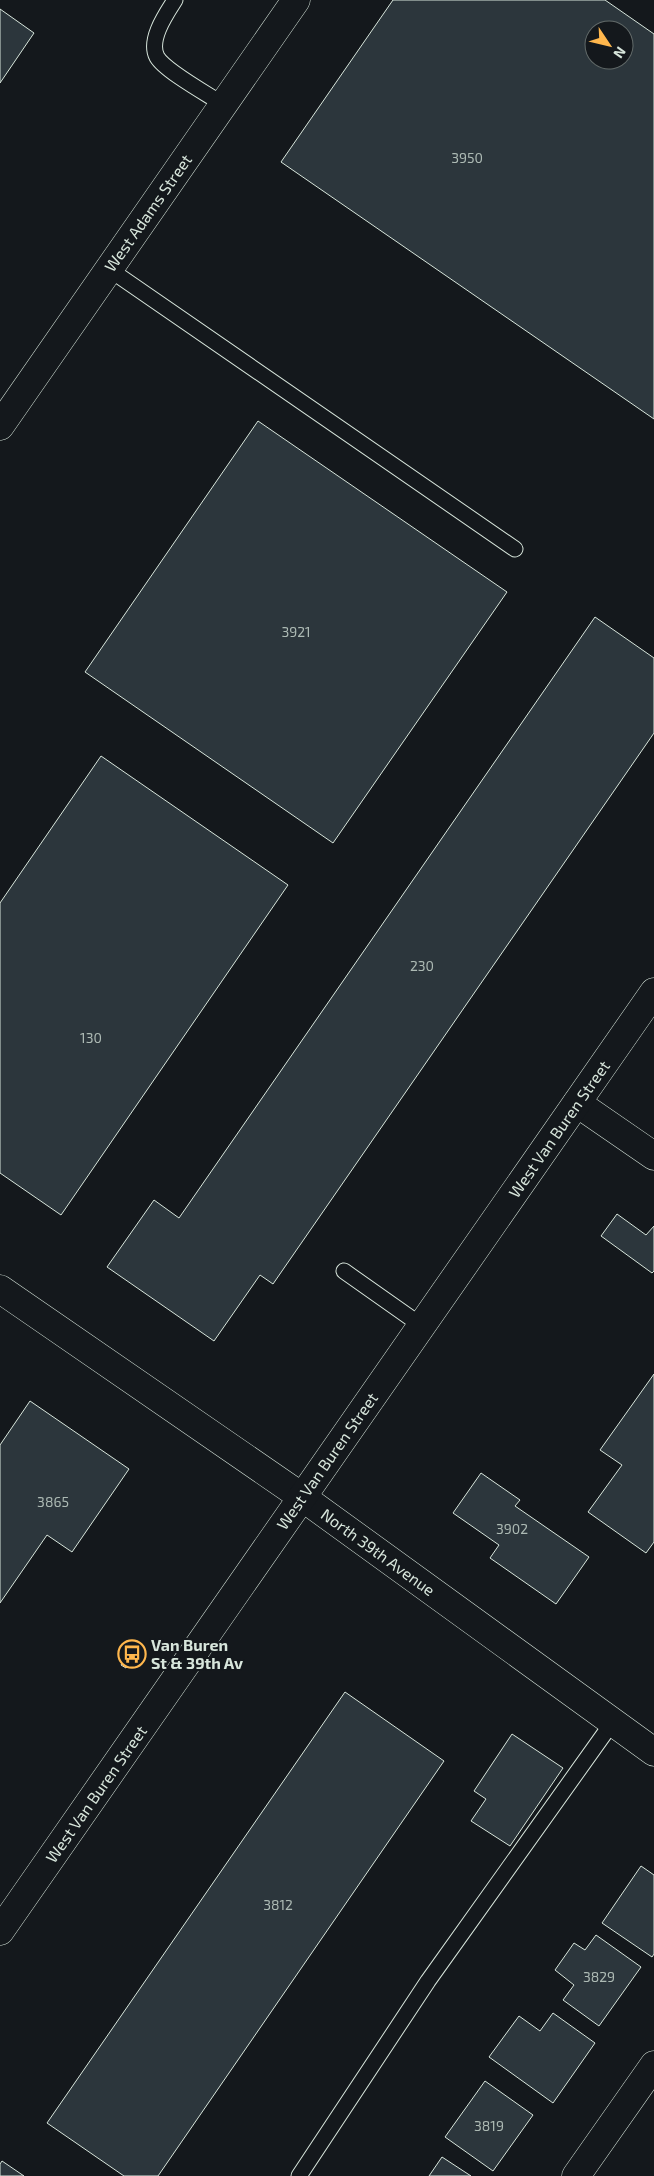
<svg xmlns="http://www.w3.org/2000/svg" width="654" height="2176" font-family="'Exo 2',sans-serif">
	<rect width="100%" height="100%" fill="#14181c"/>
	<g fill="#2c363c" stroke="#d8e6dc" fill-rule="evenodd">
		<path d="M393 0H605L654 34V419L281 162ZM594 30H624V60H594Z"/>
		<path d="M0 9 34 33 0 83Z"/>
		<path d="M258 421 507 592 333 843 85 672Z"/>
		<path d="M595 617 654 658V733L273 1284 260 1275 214 1341 107 1267 154 1200 179 1218Z"/>
		<path d="M101 756 288 885 61 1215 0 1173V903Z"/>
		<path d="M617 1214 646 1235 654 1226V1271L652 1273 601 1236Z"/>
		<path d="M654 1374V1542L646 1553 588 1512 622 1465 600 1450Z"/>
		<path d="M30 1401 129 1469 72 1552 47 1535 0 1603V1445Z"/>
		<path d="M481 1473 520 1500 515 1506 589 1557 556 1604 490 1558 499 1545 453 1513Z"/>
		<path d="M131 1649 137 1653 126 1668 121 1665Z"/>
		<path d="M345 1692 444 1761 158 2176H124L47 2123Z"/>
		<path d="M512 1734 563 1768 510 1846 471 1821 486 1799 474 1791Z"/>
		<path d="M641 1866 654 1875V1954L652 1957 602 1923Z"/>
		<path d="M596 1935 641 1967 599 2026 563 2000 574 1985 555 1970 574 1943 585 1950Z"/>
		<path d="M553 2013 595 2043 553 2103 489 2057 519 2016 540 2031Z"/>
		<path d="M485 2081 533 2115 493 2171 445 2137Z"/>
		<path d="M442 2157 471 2176H429Z"/>
		<path d="M2 2161 24 2176H0V2164Z"/>
	</g>
	<g fill="none" stroke-linecap="round" stroke-linejoin="round">
		<g stroke="#d8e6dc" stroke-width="17">
			<g id="lane">
				<path d="M175 0C166 14 148 40 157 57 165 71 209 95 224 105"/>
				<path d="M109 269 515 549"/>
				<path d="M344 1271 422 1326"/>
				<path d="M299 2176 428 1981 612 1723"/>
			</g>
		</g>
		<g stroke="#d8e6dc" stroke-width="29">
			<g id="street">
				<path d="M0 426 296 0"/>
				<path d="M577 1103 654 1156"/>
				<path d="M0 1289 302 1497"/>
				<path d="M576 2176 654 2065"/>
			</g>
		</g>
		<g stroke="#d8e6dc" stroke-width="29">
			<path id="secondary" d="M302 1497 654 1752"/>
		</g>
		<g stroke="#d8e6dc" stroke-width="29">
			<path id="primary" d="M0 1931 654 992"/>
		</g>
		<use href="#lane" stroke="#14181c" stroke-width="15"/>
		<use href="#street" stroke="#14181c" stroke-width="28"/>
		<use href="#secondary" stroke="#14181c" stroke-width="28"/>
		<use href="#primary" stroke="#14181c" stroke-width="28"/>
	</g>
	<defs>
		<g id="bus-ring" transform="scale(1.4375)"><circle r="9.5" fill="#14181c" stroke="#ffb74d" stroke-width="1.5"/><path d="M-5-6H5V4H4V6H2V4H-2V6H-4V4H-5ZM-3.5-4V0h7V-4ZM-3.5 1.2v1.5H-2V1.2ZM2 1.2v1.5H3.5V1.2Z" fill="#ffb74d"/></g>
	</defs>
	<g fill-rule="evenodd">
		<use href="#bus-ring" x="132" y="1654"/>
	</g>
	<g text-anchor="middle" stroke-width="4" stroke-linejoin="round" paint-order="stroke">
		<g font-size="14" fill="#adbab4">
			<text x="467" y="163">3950</text>
			<text x="296" y="637">3921</text>
			<text x="422" y="971">230</text>
			<text x="91" y="1043">130</text>
			<text x="53" y="1507">3865</text>
			<text x="512" y="1534">3902</text>
			<text x="278" y="1910">3812</text>
			<text x="599" y="1982">3829</text>
			<text x="489" y="2131">3819</text>
		</g>
		<g font-size="16" fill="#d8e6dc" stroke="#14181c">
			<text transform="translate(148 213) rotate(-55)" y="6">West Adams Street</text>
			<text transform="translate(559 1129) rotate(-55)" y="6">West Van Buren Street</text>
			<text transform="translate(327 1461) rotate(-55)" y="6">West Van Buren Street</text>
			<text transform="translate(378 1552) rotate(36)" y="6">North 39th Avenue</text>
			<text transform="translate(96 1794) rotate(-55)" y="6">West Van Buren Street</text>
		</g>
		<g font-size="16" font-weight="bold" fill="#d8e6dc" stroke="#14181c" text-anchor="start">
			<text x="151" y="1651">Van Buren<tspan x="151" dy="18">St &amp; 39th Av</tspan></text>
		</g>
	</g>
	<g transform="translate(609 45) rotate(125)"><circle r="24" fill="#14181c" stroke="#626a69"/>
	<path d="M0-4L9 19L0 12L-9 19Z" fill="#ffb74d"/>
	<text y="-8" font-size="14" font-weight="bold" text-anchor="middle" fill="#d8e6dc">N</text>
	</g>
</svg>
